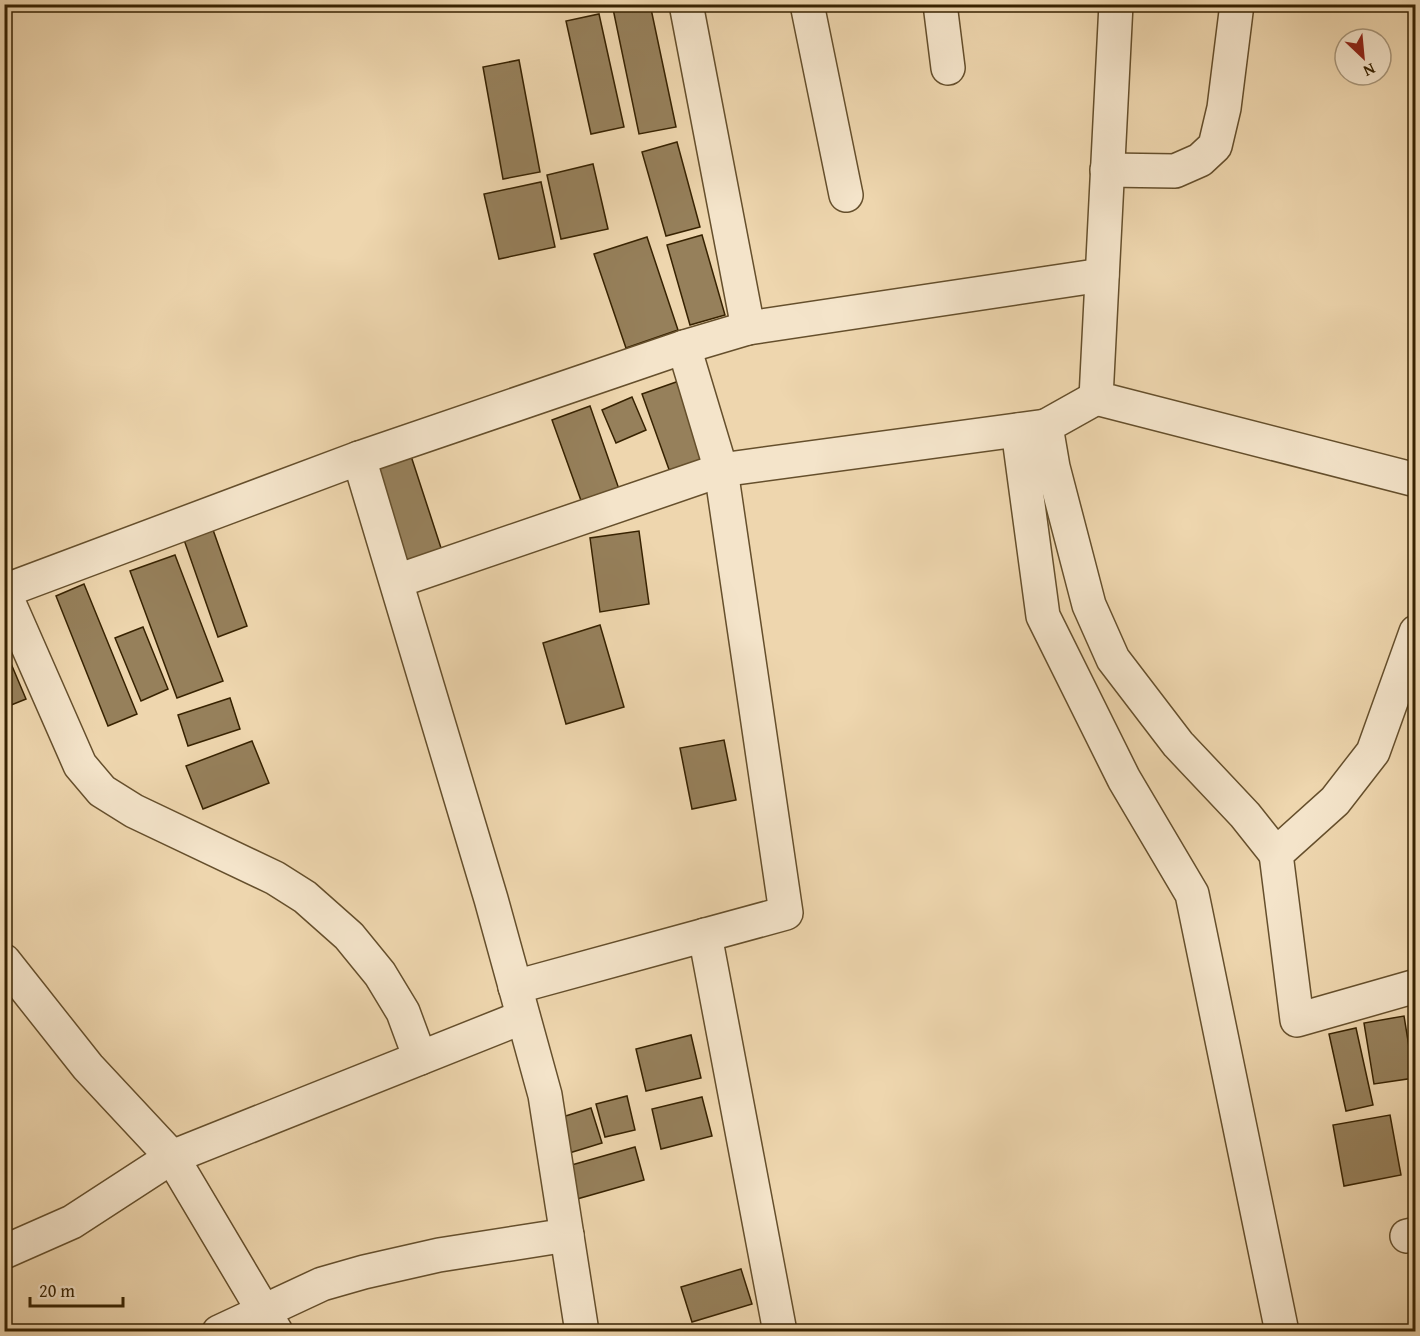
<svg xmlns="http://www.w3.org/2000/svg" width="1420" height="1336" font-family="'Gentium Book Plus',serif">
	<rect width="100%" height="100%" fill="#eed6ae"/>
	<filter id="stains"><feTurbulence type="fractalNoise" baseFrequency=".00333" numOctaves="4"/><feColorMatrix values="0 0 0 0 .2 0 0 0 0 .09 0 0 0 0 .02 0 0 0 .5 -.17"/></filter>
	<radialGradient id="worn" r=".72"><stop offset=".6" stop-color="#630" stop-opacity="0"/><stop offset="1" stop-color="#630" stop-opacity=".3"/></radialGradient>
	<g fill="#96805b" stroke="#372201" stroke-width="1.5">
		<path d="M612 4H650L676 127 639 134Z"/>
		<path d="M599 14 624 127 591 134 566 21Z"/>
		<path d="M519 60 540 172 503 179 483 67Z"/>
		<path d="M677 142 700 227 666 236 642 152Z"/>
		<path d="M593 164 608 229 561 239 547 175Z"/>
		<path d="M541 182 555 247 499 259 484 194Z"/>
		<path d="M702 235 725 315 690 325 667 245Z"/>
		<path d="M647 237 678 330 626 348 594 254Z"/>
		<path d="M679 381 707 462 671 475 642 394Z"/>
		<path d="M632 397 646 430 616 443 602 410Z"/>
		<path d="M590 406 620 492 583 506 552 420Z"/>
		<path d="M411 456 443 554 403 567 371 469Z"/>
		<path d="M212 527 247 626 218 637 183 537Z"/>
		<path d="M639 531 649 604 600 612 590 538Z"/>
		<path d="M175 555 223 681 177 698 130 571Z"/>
		<path d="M84 584 137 714 108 726 56 596Z"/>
		<path d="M600 625 624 707 566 724 543 643Z"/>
		<path d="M143 627 168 689 141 701 115 638Z"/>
		<path d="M4 647 26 699 4 708Z"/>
		<path d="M230 698 240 729 188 746 178 715Z"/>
		<path d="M724 740 736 800 692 809 680 748Z"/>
		<path d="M252 741 269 783 203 809 186 766Z"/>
		<path d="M1404 1016 1414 1078 1374 1084 1364 1023Z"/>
		<path d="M1356 1028 1373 1105 1346 1111 1329 1034Z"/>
		<path d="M691 1035 701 1078 646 1091 636 1049Z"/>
		<path d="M627 1096 635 1130 605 1137 596 1104Z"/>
		<path d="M702 1097 712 1136 661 1149 652 1109Z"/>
		<path d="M591 1108 602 1143 566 1154 556 1119Z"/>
		<path d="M1390 1115 1401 1175 1344 1186 1333 1125Z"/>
		<path d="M635 1147 644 1180 577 1199 568 1166Z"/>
		<path d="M741 1269 752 1304 692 1322 681 1287Z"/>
	</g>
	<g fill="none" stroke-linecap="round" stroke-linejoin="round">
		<g stroke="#654f2c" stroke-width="36">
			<g id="minor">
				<path d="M807 4 846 195"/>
				<path d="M940 4 948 68"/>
				<path d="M1107 170 1175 171 1200 160 1215 146 1224 108 1237 4"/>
				<path d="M748 328 1102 275"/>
				<path d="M1096 398 1046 426 1053 467 1089 605 1113 659 1178 744 1245 815 1276 854"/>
				<path d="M1018 430 1043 616 1124 779 1192 894 1282 1332"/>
				<path d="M359 458 491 899 545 1095 582 1332"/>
				<path d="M397 581 721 470 1046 426"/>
				<path d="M4 591 359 458 684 347 748 328 686 4"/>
				<path d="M4 592 80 765 102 791 134 811 275 878 305 897 349 936 380 974 403 1012 420 1058"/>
				<path d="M1416 632 1373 752 1335 801 1276 854 1297 1020 1416 986"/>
				<path d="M705 935 780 1332"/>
				<path d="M4 961 88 1067 172 1157 276 1332"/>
				<path d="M515 987 786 913 721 470 684 347"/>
				<path d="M1407 1236 1416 1234"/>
				<path d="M4 1252 72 1222 172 1157 523 1017"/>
				<path d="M219 1332 322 1284 364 1272 439 1255 567 1235"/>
			</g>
		</g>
		<g stroke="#654f2c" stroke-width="36">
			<path id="tertiary" d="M1116 4 1096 398 1416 480"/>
		</g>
		<use href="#minor" stroke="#f4e4ca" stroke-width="33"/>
		<use href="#tertiary" stroke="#f4e4ca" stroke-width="33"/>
	</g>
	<rect width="1420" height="1336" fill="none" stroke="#eed6ae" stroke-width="24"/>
	<rect x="6" y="6" width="1408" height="1324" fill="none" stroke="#372201" stroke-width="3"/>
	<rect x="12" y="12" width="1396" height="1312" fill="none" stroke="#372201" stroke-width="1.5"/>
	<g transform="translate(1363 57) rotate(154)"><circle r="28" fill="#f4e4ca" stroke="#a8967a" stroke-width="1.5"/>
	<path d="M0-4.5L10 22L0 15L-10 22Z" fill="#8f2418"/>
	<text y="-9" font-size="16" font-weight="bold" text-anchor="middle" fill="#372201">N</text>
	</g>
	<path d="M30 1297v9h93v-9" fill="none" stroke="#372201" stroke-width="3"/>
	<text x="39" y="1297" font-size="18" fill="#372201" stroke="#f4e4ca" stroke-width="4.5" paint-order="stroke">20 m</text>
	<rect width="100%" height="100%" filter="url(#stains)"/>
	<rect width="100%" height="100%" fill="url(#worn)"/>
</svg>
